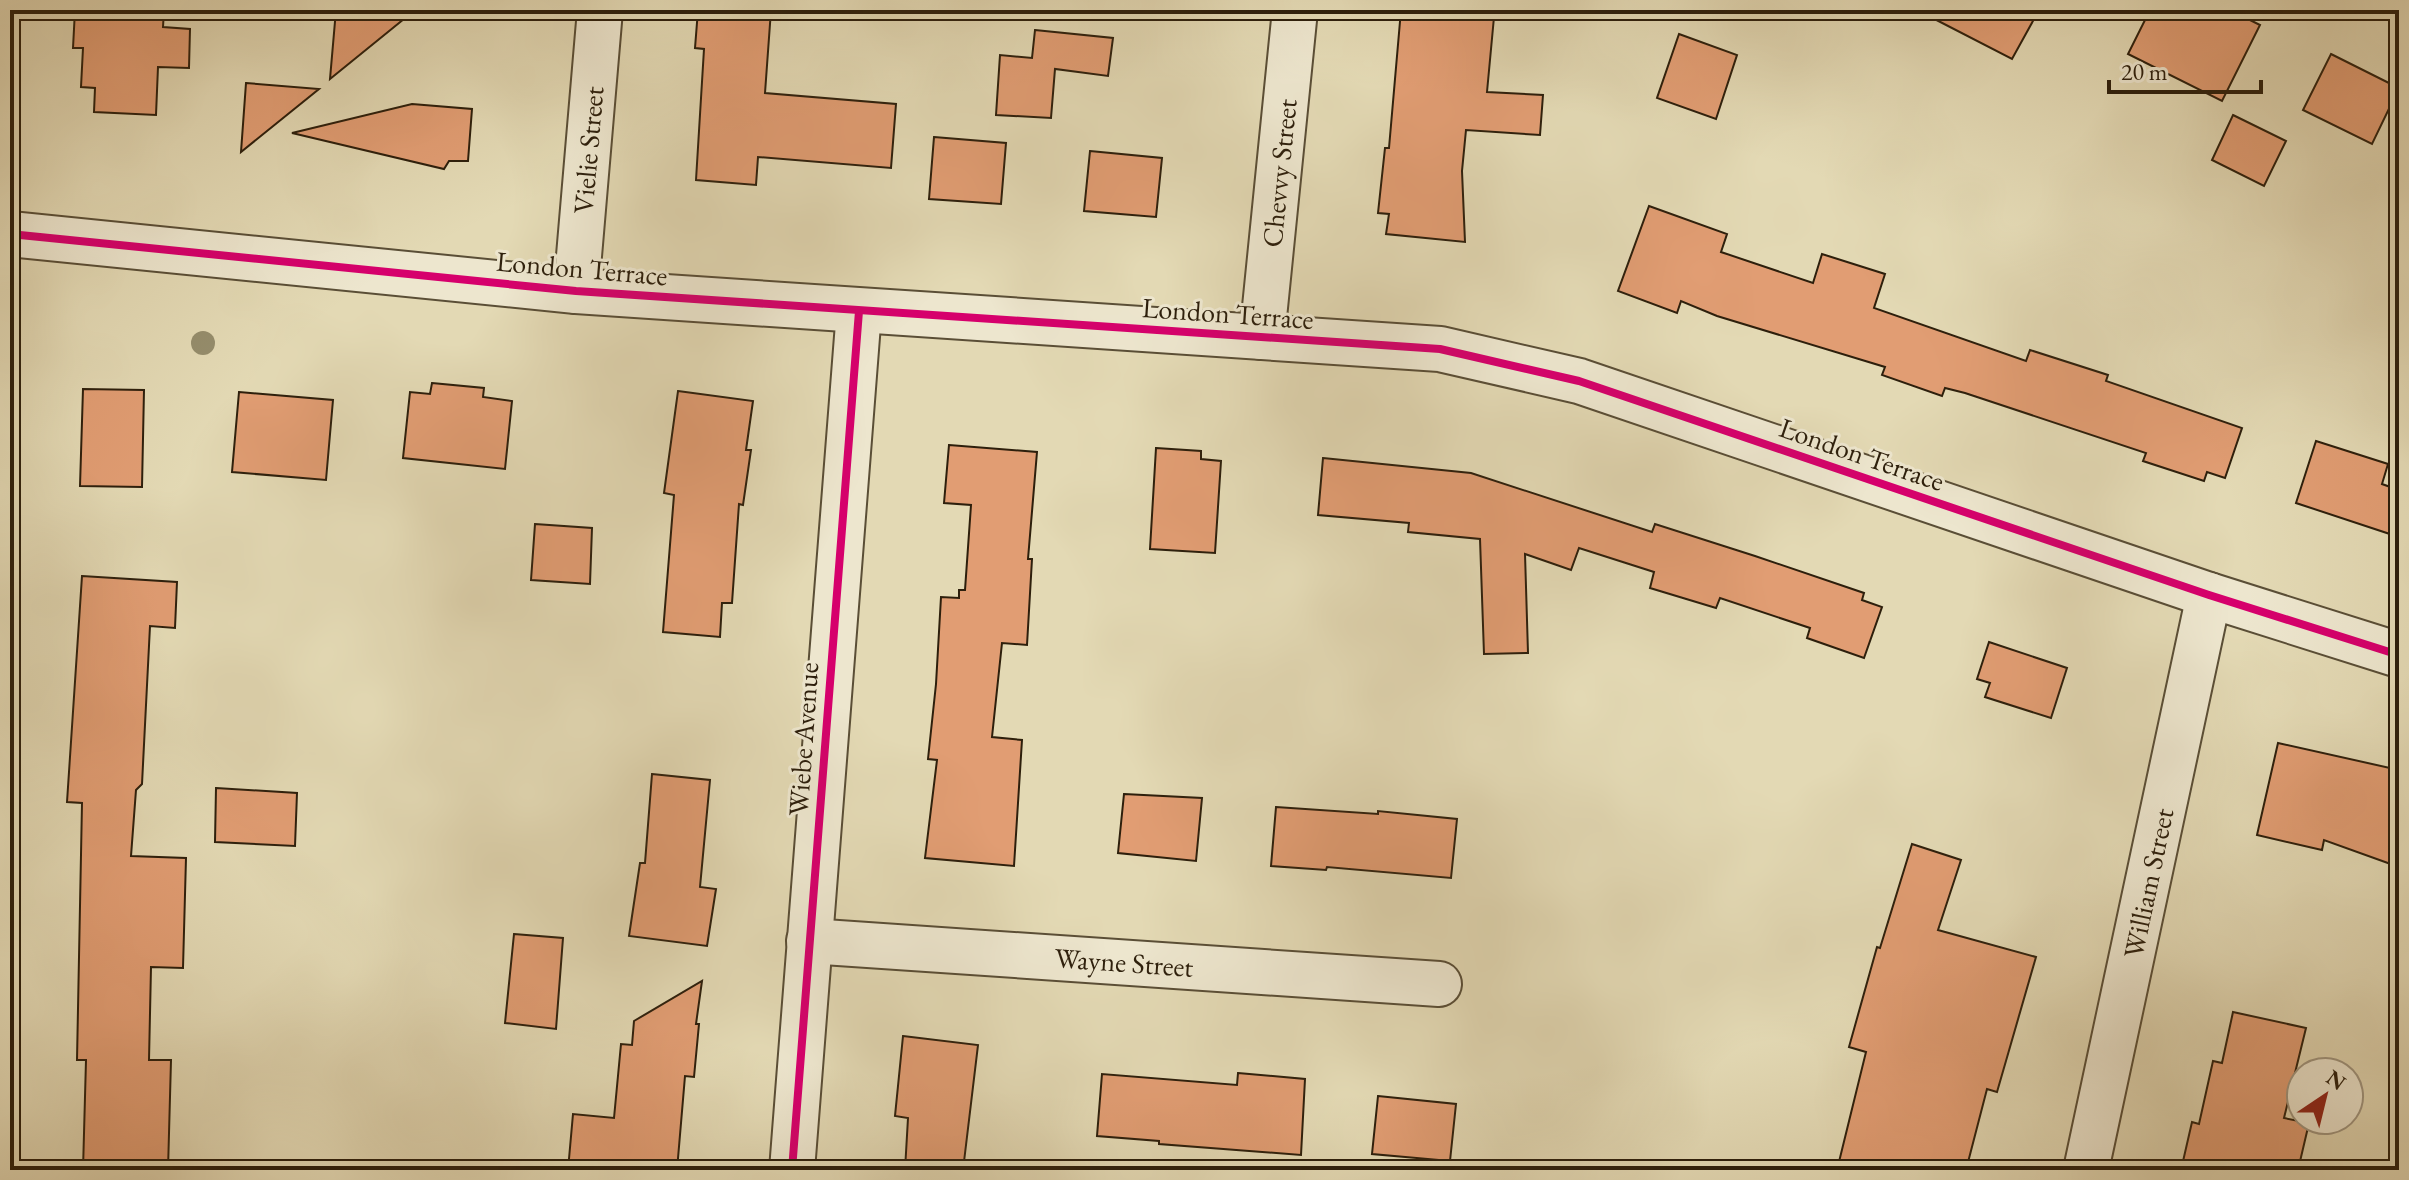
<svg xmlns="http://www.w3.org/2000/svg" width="2409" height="1180" font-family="'EB Garamond',serif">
	<rect width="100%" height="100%" fill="#e3d9b4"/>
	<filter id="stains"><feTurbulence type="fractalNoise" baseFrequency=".0025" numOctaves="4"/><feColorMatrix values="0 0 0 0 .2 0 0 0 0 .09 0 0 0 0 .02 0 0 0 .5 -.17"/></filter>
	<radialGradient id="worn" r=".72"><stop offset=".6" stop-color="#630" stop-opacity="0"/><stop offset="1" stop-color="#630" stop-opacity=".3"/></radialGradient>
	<g fill="#e19d73" stroke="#2d1f0c" stroke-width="2">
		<path d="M75 10H164L163 27 190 29 189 68 158 67 156 115 94 112 95 88 81 87 83 48H73Z"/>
		<path d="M336 10H415L330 79Z"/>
		<path d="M698 10H771L765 93 896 104 891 168 758 157 756 185 696 180 704 49 695 48Z"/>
		<path d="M1401 10 1494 17 1487 92 1543 95 1540 135 1466 130 1462 171 1465 242 1386 234 1389 214 1378 213 1385 148H1389Z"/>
		<path d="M1917 10H2039L2012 59Z"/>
		<path d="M2150 10H2230L2260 25 2222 101 2128 54Z"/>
		<path d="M1035 30 1113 38 1108 76 1055 69 1051 118 996 115 1000 55 1032 58Z"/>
		<path d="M1679 34 1737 55 1716 119 1657 98Z"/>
		<path d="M2331 54 2399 88 2372 144 2303 110Z"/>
		<path d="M246 83 319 89 241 152Z"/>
		<path d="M412 104 472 109 468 161H449L444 169 292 133Z"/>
		<path d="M2233 115 2286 141 2264 186 2212 160Z"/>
		<path d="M934 137 1006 143 1001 204 929 199Z"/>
		<path d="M1090 151 1162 158 1156 217 1084 211Z"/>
		<path d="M1649 206 1727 234 1721 252 1813 283 1822 254 1885 274 1874 308 2026 361 2030 350 2108 375 2106 381 2242 428 2225 478 2207 472 2204 481 2143 461 2146 453 1965 393 1945 388 1942 396 1882 375 1885 367 1717 316 1681 301 1677 313 1618 291Z"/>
		<path d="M432 383 484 388 483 397 512 401 505 469 403 458 410 392 430 394Z"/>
		<path d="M83 389 144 390 142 487 80 486Z"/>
		<path d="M678 391 753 401 746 450H751L743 505 739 504 732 603H722L720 637 663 632 674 495 664 493Z"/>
		<path d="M239 392 333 400 326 480 232 472Z"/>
		<path d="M2316 441 2388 464 2382 484 2399 490V537L2296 503Z"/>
		<path d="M949 445 1037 452 1028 559H1032L1027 645 1002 643 992 737 1022 740 1014 866 925 858 937 760 928 759 936 684 941 597 959 598V590H965L971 505 944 503Z"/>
		<path d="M1156 448 1201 451V459L1221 461 1215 553 1150 549Z"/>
		<path d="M1323 458 1471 473 1652 532 1655 524 1755 556 1864 593 1862 600 1882 607 1864 658 1807 638 1810 628 1720 598 1716 608 1650 588 1654 572 1579 548 1571 570 1525 554 1528 653 1484 654 1480 539 1408 532 1409 523 1318 515Z"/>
		<path d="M535 524 592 528 590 584 531 580Z"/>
		<path d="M82 576 177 582 175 628 150 626 142 784 136 790 131 856 186 858 183 968 151 967 149 1060H171L168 1170H83L86 1060H77L82 803 67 802Z"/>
		<path d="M1989 642 2067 668 2051 718 1985 697 1990 683 1977 679Z"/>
		<path d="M2278 743 2399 770V867L2324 840 2322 850 2257 835Z"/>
		<path d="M652 774 710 780 700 887 716 889 707 946 629 936 640 863H645Z"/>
		<path d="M216 788 297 793 295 846 215 842Z"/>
		<path d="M1124 794 1202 798 1196 861 1118 853Z"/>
		<path d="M1276 807 1378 814V811L1457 819 1451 878 1327 867 1326 870 1271 866Z"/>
		<path d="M1912 844 1961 860 1938 930 2036 957 1997 1092 1987 1089 1966 1170H1837L1866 1052 1849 1047 1877 947 1880 948Z"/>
		<path d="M514 934 563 938 556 1029 505 1023Z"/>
		<path d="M702 981 696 1024H699L694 1077 685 1076 677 1170H568L573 1114 614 1118 621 1044 632 1045 634 1021Z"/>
		<path d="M2233 1012 2306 1028 2284 1118 2309 1123 2298 1170H2181L2192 1122 2199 1124 2213 1061 2222 1063Z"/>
		<path d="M903 1036 978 1045 963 1170H905L908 1118 895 1116Z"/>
		<path d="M1238 1073 1305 1079 1301 1155 1159 1144V1141L1097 1136 1102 1074 1237 1085Z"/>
		<path d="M1378 1096 1456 1104 1450 1161 1372 1154Z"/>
	</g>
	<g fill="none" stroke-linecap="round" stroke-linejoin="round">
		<g stroke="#5a4e36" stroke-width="48">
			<g id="street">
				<path d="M10 234 576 291 1440 349 1579 381 2209 595 2399 655"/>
				<path d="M576 291 600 10"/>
				<path d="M1262 337 1295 10"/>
				<path d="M809 941 1439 984"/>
				<path d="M792 1170 859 311"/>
				<path d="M2086 1170 2209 595"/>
			</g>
		</g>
		<use href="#street" stroke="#ede6ce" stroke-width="44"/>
		<g stroke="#ede6ce" stroke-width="13">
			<g id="cycleway">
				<path d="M10 234 576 291 1440 349 1579 381 2209 595 2399 655"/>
				<path d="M792 1170 859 311"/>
			</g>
		</g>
		<use href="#cycleway" stroke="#d6006c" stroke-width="8"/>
	</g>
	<circle fill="#958d6c" cx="203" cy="343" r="12"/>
	<g text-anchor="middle" stroke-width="6" stroke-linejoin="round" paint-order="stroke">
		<g font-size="28" fill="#2d1f0c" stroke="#ede6ce">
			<text transform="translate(588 150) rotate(-85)" y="10">Vielie Street</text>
			<text transform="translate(1279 173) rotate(-84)" y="10">Chevvy Street</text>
			<text transform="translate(582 268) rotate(5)" y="10">London Terrace</text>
			<text transform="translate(1228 313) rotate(4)" y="10">London Terrace</text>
			<text transform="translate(1862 454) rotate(19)" y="10">London Terrace</text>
			<text transform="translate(803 739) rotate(-86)" y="10">Wiebe Avenue</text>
			<text transform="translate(2148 883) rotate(-78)" y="10">William Street</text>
			<text transform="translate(1124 962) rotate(4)" y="10">Wayne Street</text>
		</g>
	</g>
	<rect width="2409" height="1180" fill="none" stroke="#e3d9b4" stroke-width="40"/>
	<rect x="12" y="12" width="2385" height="1156" fill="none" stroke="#2d1f0c" stroke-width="4"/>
	<rect x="20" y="20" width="2369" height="1140" fill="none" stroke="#2d1f0c" stroke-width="2"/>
	<g transform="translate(2325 1096) rotate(35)"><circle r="38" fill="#ede6ce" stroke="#a09680" stroke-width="2"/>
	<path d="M0-6L14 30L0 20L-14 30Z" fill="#8f2418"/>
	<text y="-12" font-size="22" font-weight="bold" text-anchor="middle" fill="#2d1f0c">N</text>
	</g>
	<path d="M2109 80v12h152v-12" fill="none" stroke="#2d1f0c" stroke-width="4"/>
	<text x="2121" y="80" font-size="24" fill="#2d1f0c" stroke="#ede6ce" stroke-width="6" paint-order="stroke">20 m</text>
	<rect width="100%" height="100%" filter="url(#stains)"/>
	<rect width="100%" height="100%" fill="url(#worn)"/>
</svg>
